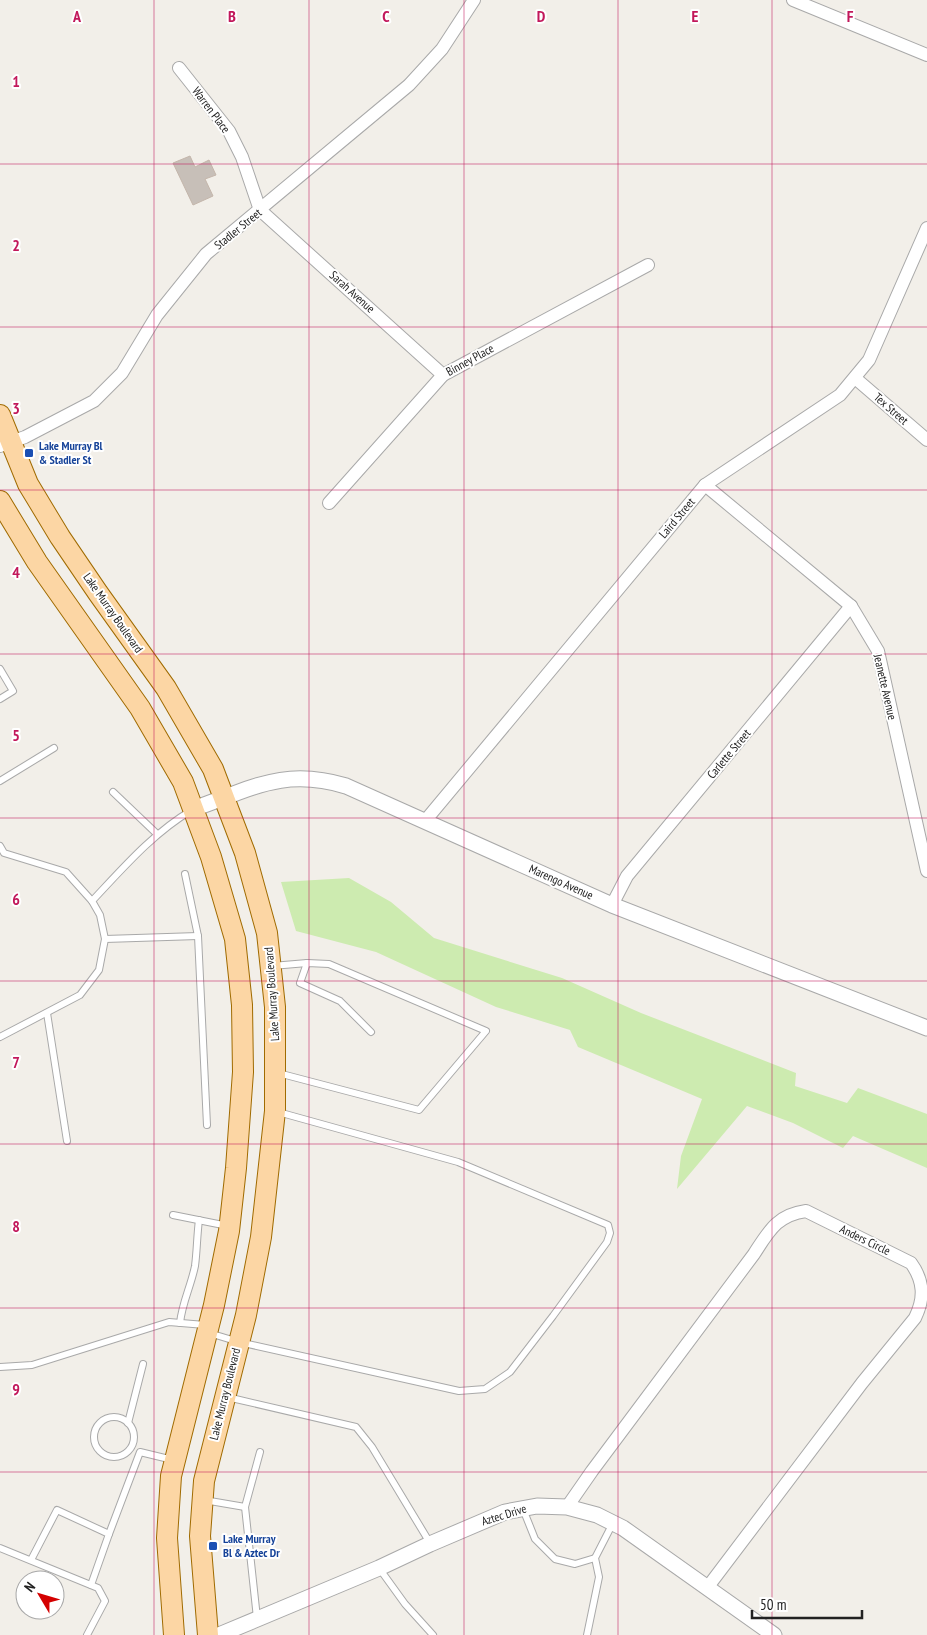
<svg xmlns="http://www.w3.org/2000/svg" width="927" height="1635" font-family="'PT Sans Narrow',sans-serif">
	<rect width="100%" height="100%" fill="#f2efe9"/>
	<path fill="#cdebb0" d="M349 878 391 902 434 938 562 978 641 1013 796 1073 795 1086 847 1103 858 1088 927 1114V1168L853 1136 843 1148 793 1123 747 1106 677 1189 681 1156 702 1099 578 1047 570 1030 496 1007 376 952 296 931 281 882Z"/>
	<path fill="#c7bfb8" stroke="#c4b6ab" d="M190 156 195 167 209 160 216 175 205 179 213 196 193 205 173 163Z"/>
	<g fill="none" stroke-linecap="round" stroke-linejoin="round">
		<g stroke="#a9a9a9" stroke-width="8">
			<g id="service">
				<path d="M0 669 13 691 0 699"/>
				<path d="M0 781 54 748"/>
				<path d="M113 792 157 834"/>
				<path d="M0 846 4 853 66 872 92 901"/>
				<path d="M185 874 198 936 207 1125"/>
				<path d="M105 939 198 936"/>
				<path d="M307 963 300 983 340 1001 371 1032"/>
				<path d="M272 966 307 963 329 964 486 1031 419 1110 278 1073"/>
				<path d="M47 1013 67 1141"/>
				<path d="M0 1037 80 995 99 970 105 939 100 915 92 901C123 868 153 833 192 810"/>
				<path d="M173 1215 228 1226"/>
				<path d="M180 1323C182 1303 191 1286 195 1266 197 1251 197 1235 199 1220"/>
				<path d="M209 1333 239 1342 459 1391 485 1389 510 1372 553 1316 607 1242 610 1233 608 1225 458 1162 278 1112"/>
				<path d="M0 1367 32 1365 169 1322 205 1325"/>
				<path d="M227 1397 356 1427 372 1447 430 1543"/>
				<circle cx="114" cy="1437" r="20"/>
				<path d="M128 1423 143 1364"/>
				<path d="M204 1500 245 1507"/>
				<path d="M523 1509 535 1539 555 1559 575 1564 595 1558"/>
				<path d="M109 1534 140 1452 173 1460"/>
				<path d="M0 1548 98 1588 105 1601 87 1635"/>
				<path d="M31 1560 57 1510 109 1534 91 1585"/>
				<path d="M379 1568 405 1604 433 1635"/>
				<path d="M257 1618 245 1507 260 1452"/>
				<path d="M587 1635 599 1577 595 1558 613 1523"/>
			</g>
		</g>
		<g stroke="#a9a9a9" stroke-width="14">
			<g id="minor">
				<path d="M793 0 927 55"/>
				<path d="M179 68 229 131 242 157 260 210 443 375"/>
				<path d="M855 378 927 440"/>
				<path d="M0 446 25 437 94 401 122 373 157 315 206 254 409 85 442 49 474 0"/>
				<path d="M705 485 851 606 878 651 927 871"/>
				<path d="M329 503 443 375 648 265"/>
				<path d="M425 821 705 485 840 395 869 360 927 228"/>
				<path d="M612 905 627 876 851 606"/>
				<path d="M567 1507 592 1471 754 1254C769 1231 777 1215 806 1211L911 1263C924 1281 925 1298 915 1318L862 1383 707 1588"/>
			</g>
		</g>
		<g stroke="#a9a9a9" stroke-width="17">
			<g id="tertiary">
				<path d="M193 809C251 789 283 767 346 786L612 905 927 1028"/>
				<path d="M219 1635 379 1568 430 1544 505 1512 537 1506 567 1507 597 1515 623 1528 774 1635"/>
			</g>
		</g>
		<g stroke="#a06b00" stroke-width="22">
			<g id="primary">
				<path d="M0 415 28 484 60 537 98 593 166 688 213 769 245 853 267 933 275 1007V1111L261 1237 246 1315 204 1481 200 1536 208 1635"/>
				<path d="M0 501 37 562 140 708 183 782 211 857 235 939 242 1005 243 1072 236 1168 229 1231 214 1305 171 1476 167 1538 174 1635"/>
			</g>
		</g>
		<use href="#service" stroke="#fff" stroke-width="6"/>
		<use href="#minor" stroke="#fff" stroke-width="12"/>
		<use href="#tertiary" stroke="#fff" stroke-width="15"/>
		<use href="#primary" stroke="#fcd6a4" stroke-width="20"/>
	</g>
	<path fill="none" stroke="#c2185b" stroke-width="1" stroke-opacity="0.55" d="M154 0V1635M309 0V1635M464 0V1635M618 0V1635M772 0V1635M0 164H927M0 327H927M0 490H927M0 654H927M0 818H927M0 981H927M0 1144H927M0 1308H927M0 1472H927"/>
	<g fill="#1a4fb4" stroke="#fff" stroke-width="2">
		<rect x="24" y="448" width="10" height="10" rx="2.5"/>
		<rect x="208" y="1541" width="10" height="10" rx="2.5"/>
	</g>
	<g text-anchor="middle" stroke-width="4" stroke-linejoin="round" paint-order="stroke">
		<g font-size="12" fill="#222" stroke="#fff">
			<text transform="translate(211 110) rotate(53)" y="4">Warren Place</text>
			<text transform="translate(238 229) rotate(-39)" y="4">Stadler Street</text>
			<text transform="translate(352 292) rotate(42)" y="4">Sarah Avenue</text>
			<text transform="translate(470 360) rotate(-29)" y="4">Binney Place</text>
			<text transform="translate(891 409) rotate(41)" y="4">Tex Street</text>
			<text transform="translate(677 518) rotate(-50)" y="4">Laird Street</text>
			<text transform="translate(113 613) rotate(55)" y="4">Lake Murray Boulevard</text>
			<text transform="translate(885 687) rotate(77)" y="4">Jeanette Avenue</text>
			<text transform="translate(729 754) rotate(-50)" y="4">Carlette Street</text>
			<text transform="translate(561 882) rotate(24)" y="4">Marengo Avenue</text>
			<text transform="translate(272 994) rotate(-94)" y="4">Lake Murray Boulevard</text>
			<text transform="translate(865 1240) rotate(26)" y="4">Anders Circle</text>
			<text transform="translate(225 1394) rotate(-76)" y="4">Lake Murray Boulevard</text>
			<text transform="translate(504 1515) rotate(-17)" y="4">Aztec Drive</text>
		</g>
		<g font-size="12" font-weight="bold" fill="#164399" stroke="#fff" text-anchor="start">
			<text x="39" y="450">Lake Murray Bl<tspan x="39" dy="14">&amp; Stadler St</tspan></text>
			<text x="223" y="1543">Lake Murray<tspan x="223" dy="14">Bl &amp; Aztec Dr</tspan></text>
		</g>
	</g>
	<g font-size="16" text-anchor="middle" font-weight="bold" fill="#c2185b" stroke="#fff" stroke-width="4" stroke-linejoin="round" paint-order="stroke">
		<text x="77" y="22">A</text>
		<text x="232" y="22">B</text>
		<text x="386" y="22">C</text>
		<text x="541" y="22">D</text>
		<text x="695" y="22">E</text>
		<text x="850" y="22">F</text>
		<text x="16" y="87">1</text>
		<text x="16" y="251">2</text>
		<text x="16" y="414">3</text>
		<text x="16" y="578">4</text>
		<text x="16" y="741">5</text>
		<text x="16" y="905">6</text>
		<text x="16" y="1068">7</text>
		<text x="16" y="1232">8</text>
		<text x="16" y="1395">9</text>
	</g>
	<g transform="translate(40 1595) rotate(308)"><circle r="24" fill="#ffffff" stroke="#a7a7a7"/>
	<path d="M0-4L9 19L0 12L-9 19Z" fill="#d40000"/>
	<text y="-8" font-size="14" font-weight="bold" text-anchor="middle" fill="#222222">N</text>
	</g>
	<path d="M752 1610v8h110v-8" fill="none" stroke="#222222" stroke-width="2.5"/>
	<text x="760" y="1610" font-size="15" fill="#222222" stroke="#ffffff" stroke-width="4" paint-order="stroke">50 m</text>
</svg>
